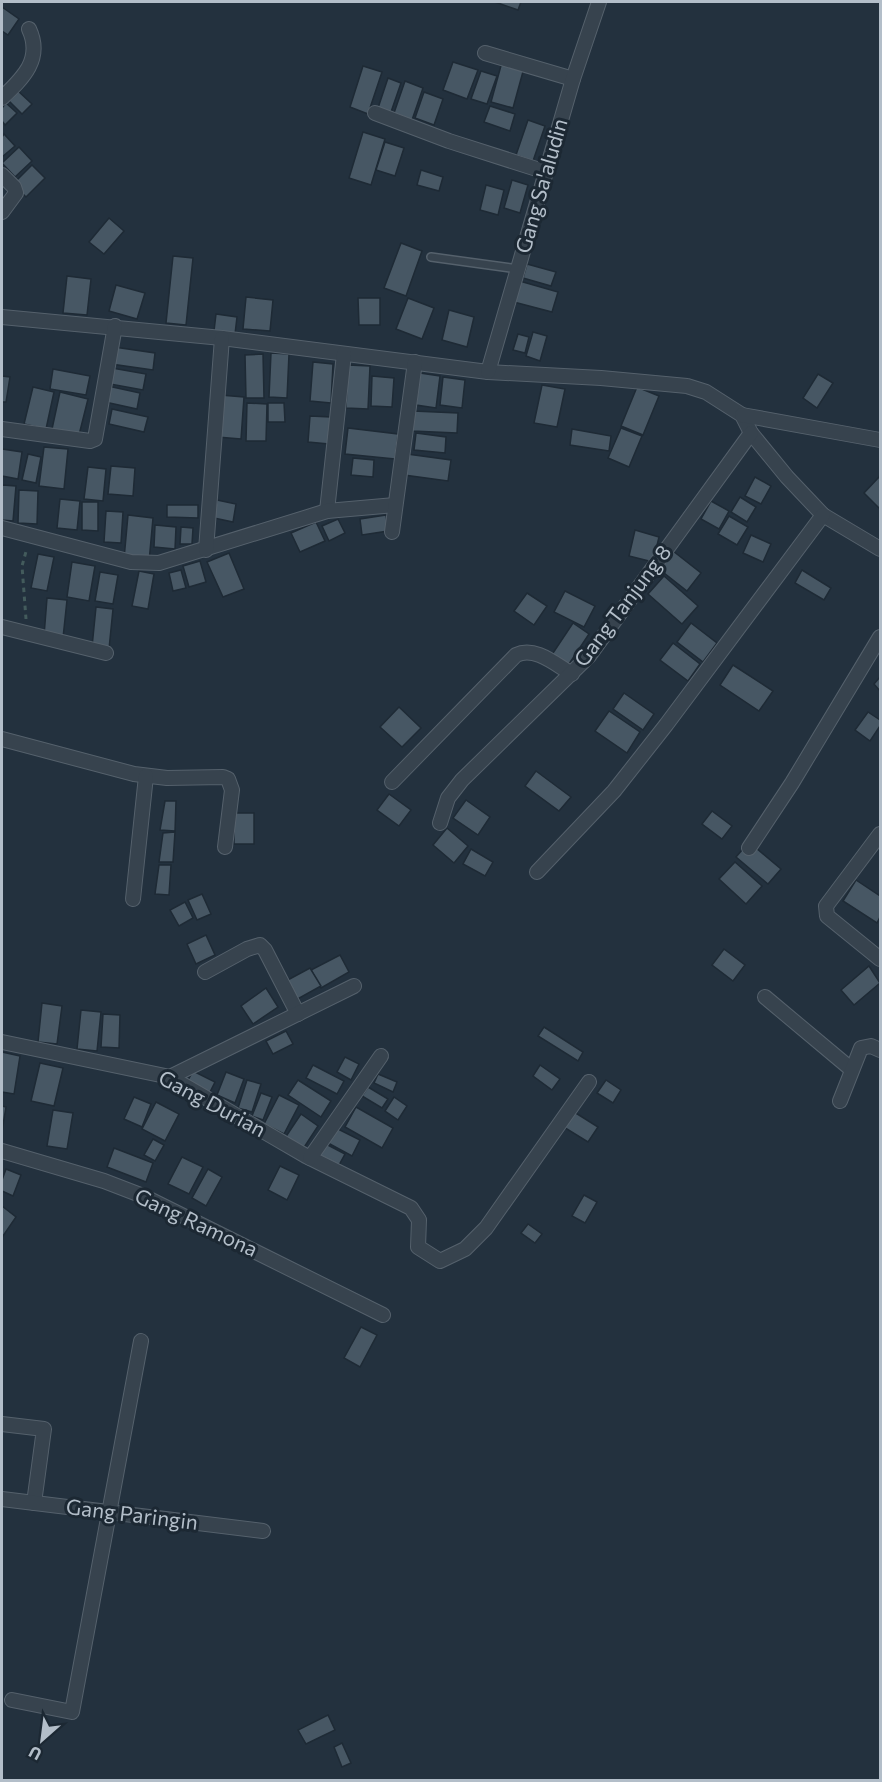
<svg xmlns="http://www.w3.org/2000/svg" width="882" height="1782" font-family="Commissioner,sans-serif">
	<rect width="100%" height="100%" fill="#23313e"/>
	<g fill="#475764" stroke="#1e2a35" stroke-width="1.5">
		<path d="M495 2H521L518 10Z"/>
		<path d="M2 7 19 19 8 35 2 31Z"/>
		<path d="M453 62 478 70 467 99 443 90Z"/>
		<path d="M502 62 524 68 513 108 491 102Z"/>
		<path d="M363 66 382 72 368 114 350 107Z"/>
		<path d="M481 71 497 76 487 104 471 99Z"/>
		<path d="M388 78 401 83 391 112 378 108Z"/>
		<path d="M405 81 423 88 412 120 394 113Z"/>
		<path d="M18 91 32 104 22 114 9 101Z"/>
		<path d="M424 92 443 99 434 125 415 118Z"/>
		<path d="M6 103 17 113 5 125 2 121V108Z"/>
		<path d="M490 106 515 114 510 131 484 122Z"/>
		<path d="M528 120 545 126 533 161 516 155Z"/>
		<path d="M363 132 385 139 371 185 349 178Z"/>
		<path d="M4 134 15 146 2 157V137Z"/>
		<path d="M385 142 404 148 395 176 376 170Z"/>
		<path d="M19 147 32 161 15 177 2 163Z"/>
		<path d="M32 165 45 178 26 197 13 184Z"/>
		<path d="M421 170 443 177 439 191 417 185Z"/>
		<path d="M512 180 528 185 520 213 504 208Z"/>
		<path d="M486 185 504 190 498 215 480 210Z"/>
		<path d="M109 218 124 231 104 254 89 242Z"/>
		<path d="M401 243 422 251 406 296 384 288Z"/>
		<path d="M173 256 193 258 186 325 166 323Z"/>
		<path d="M527 264 556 272 551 286 523 278Z"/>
		<path d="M67 276 91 279 87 315 63 313Z"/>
		<path d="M516 280 558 292 552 312 510 301Z"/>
		<path d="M116 285 145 293 137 319 109 311Z"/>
		<path d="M246 297 273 300 270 331 243 329Z"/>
		<path d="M358 298H380V325H359Z"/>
		<path d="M408 298 434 308 422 339 396 329Z"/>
		<path d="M449 310 474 317 467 347 442 340Z"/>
		<path d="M216 314 237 317 235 334 214 331Z"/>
		<path d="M533 332 547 336 540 361 526 356Z"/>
		<path d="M518 334 529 337 525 353 513 350Z"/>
		<path d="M114 347 155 353 153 370 111 364Z"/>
		<path d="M271 353 289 354 287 398 269 397Z"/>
		<path d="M263 354 264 398H246L245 355Z"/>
		<path d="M313 362 333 364 331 403 310 401Z"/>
		<path d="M348 365 370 366 368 409 346 408Z"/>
		<path d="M112 368 146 374 143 390 110 384Z"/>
		<path d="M53 369 90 376 86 395 50 389Z"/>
		<path d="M420 373 440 376 436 408 416 405Z"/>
		<path d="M818 374 833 383 817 408 803 398Z"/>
		<path d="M2 376 10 377 6 402H2Z"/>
		<path d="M372 376 394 378 392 407 371 406Z"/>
		<path d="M443 377 465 380 462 408 440 405Z"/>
		<path d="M542 385 565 389 557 427 534 423Z"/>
		<path d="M108 386 140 393 137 409 105 402Z"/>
		<path d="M33 387 54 392 46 429 24 424Z"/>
		<path d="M637 387 659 396 643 435 621 426Z"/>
		<path d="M60 392 88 399 79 435 52 429Z"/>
		<path d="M220 395 244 397 241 439 217 437Z"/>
		<path d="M247 403 267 404 266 441H246Z"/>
		<path d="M268 403H284L285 422H268Z"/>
		<path d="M112 409 148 417 144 432 109 424Z"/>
		<path d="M413 411 458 413 457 433 412 431Z"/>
		<path d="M310 416 331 417 329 444 308 442Z"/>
		<path d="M348 428 398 434 395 459 345 454Z"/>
		<path d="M621 428 642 436 629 467 608 458Z"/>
		<path d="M572 429 611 436 609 451 570 445Z"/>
		<path d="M416 433 446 437 445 453 414 450Z"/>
		<path d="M44 447 68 449 64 489 39 486Z"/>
		<path d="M2 449 22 452 18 479 2 476Z"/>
		<path d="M28 454 41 457 36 483 22 480Z"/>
		<path d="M407 454 451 460 448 481 404 475Z"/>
		<path d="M353 458 374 460 373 477 351 475Z"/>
		<path d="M111 466 135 468 133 496 108 494Z"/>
		<path d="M88 467 106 469 103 501 84 499Z"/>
		<path d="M880 476V509L864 493Z"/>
		<path d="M755 477 771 486 761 504 745 496Z"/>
		<path d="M2 485 16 486 13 521 2 520Z"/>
		<path d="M19 490 38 491 37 524 18 523Z"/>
		<path d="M740 497 756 507 747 522 731 512Z"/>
		<path d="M60 499 80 501 77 530 57 528Z"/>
		<path d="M217 500 236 504 233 522 214 518Z"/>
		<path d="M711 501 729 511 719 529 701 519Z"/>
		<path d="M82 502H98V531L82 530Z"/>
		<path d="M167 505H198V518L167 517Z"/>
		<path d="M106 511 123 512 121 543 104 542Z"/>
		<path d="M128 515 153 518 149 562 124 559Z"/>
		<path d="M386 515 388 531 362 535 360 519Z"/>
		<path d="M729 516 748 527 737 545 718 534Z"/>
		<path d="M338 519 345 533 329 541 322 526Z"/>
		<path d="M316 522 325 541 300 552 291 533Z"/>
		<path d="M155 525 176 527 175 549 154 547Z"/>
		<path d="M181 527 193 528 192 544H180Z"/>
		<path d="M635 530 659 537 653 562 629 556Z"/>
		<path d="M751 535 771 544 763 562 743 553Z"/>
		<path d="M673 551 701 573 687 591 659 569Z"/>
		<path d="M229 553 244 589 223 597 207 562Z"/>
		<path d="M38 554 54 557 47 591 31 588Z"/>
		<path d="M200 561 206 582 189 587 183 566Z"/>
		<path d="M72 562 95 566 89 601 67 597Z"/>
		<path d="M181 570 186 588 173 591 169 573Z"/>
		<path d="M802 570 831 588 824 600 795 583Z"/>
		<path d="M139 571 154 574 148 609 132 606Z"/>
		<path d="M100 572 118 575 113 604 95 601Z"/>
		<path d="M664 576 698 606 682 624 648 594Z"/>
		<path d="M565 591 595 606 584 627 554 612Z"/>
		<path d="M527 593 547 606 534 625 514 611Z"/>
		<path d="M47 598 67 600 63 638 44 636Z"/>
		<path d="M96 607 113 609 109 649 92 647Z"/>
		<path d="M573 623 589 634 567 667 551 656Z"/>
		<path d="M691 623 717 643 703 662 677 642Z"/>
		<path d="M673 643 700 664 688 681 660 660Z"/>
		<path d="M733 665 773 691 759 711 720 685Z"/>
		<path d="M880 677V691L874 684Z"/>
		<path d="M624 693 654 714 643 730 613 709Z"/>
		<path d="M399 707 421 728 402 747 380 727Z"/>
		<path d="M609 711 640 732 627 753 595 731Z"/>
		<path d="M868 712 880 720V726L870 741 855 730Z"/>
		<path d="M536 771 571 797 559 811 525 786Z"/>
		<path d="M389 794 411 810 399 826 377 810Z"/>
		<path d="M466 800 490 817 478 835 453 818Z"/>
		<path d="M165 801H176L175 831 160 830Z"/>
		<path d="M712 811 732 826 722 839 702 824Z"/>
		<rect x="234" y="813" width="20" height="31"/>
		<path d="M447 828 468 846 454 863 433 845Z"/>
		<path d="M175 832 173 862H159L163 833Z"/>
		<path d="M749 842 781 869 768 884 736 857Z"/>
		<path d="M471 849 493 862 485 876 463 864Z"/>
		<path d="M735 862 762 886 746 904 719 879Z"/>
		<path d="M159 865H171L169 895 155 894Z"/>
		<path d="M856 880 880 896V917L877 923 843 901Z"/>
		<path d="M202 894 211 914 197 920 188 900Z"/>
		<path d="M185 902 193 918 179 926 170 910Z"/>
		<path d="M206 935 215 955 196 964 187 944Z"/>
		<path d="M724 949 745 965 733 981 712 965Z"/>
		<path d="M340 955 349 972 321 988 311 970Z"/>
		<path d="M869 966 880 983 854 1005 841 990Z"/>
		<path d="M310 968 321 986 294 1001 284 982Z"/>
		<path d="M266 988 278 1007 253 1024 241 1006Z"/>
		<path d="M42 1003 62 1006 57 1044 38 1042Z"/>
		<path d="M81 1010 101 1012 97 1051 77 1049Z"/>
		<path d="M103 1014 120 1015 119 1048 101 1047Z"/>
		<path d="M544 1027 583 1052 578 1061 538 1036Z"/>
		<path d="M286 1031 293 1044 273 1054 266 1041Z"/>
		<path d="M2 1052 20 1056 14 1094 2 1092Z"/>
		<path d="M345 1057 359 1064 351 1080 337 1072Z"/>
		<path d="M40 1063 63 1068 54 1106 31 1101Z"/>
		<path d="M313 1065 344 1081 337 1094 306 1078Z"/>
		<path d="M540 1065 560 1079 552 1090 533 1076Z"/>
		<path d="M193 1071 215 1082 209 1094 187 1082Z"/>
		<path d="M226 1072 244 1079 235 1103 217 1095Z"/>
		<path d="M378 1074 397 1082 393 1092 374 1083Z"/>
		<path d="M247 1080 261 1084 252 1112 238 1108Z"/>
		<path d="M298 1080 331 1101 321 1117 288 1095Z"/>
		<path d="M606 1080 621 1090 613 1103 597 1093Z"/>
		<path d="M368 1087 388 1099 382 1108 362 1096Z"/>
		<path d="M261 1093 272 1097 263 1120 252 1116Z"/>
		<path d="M279 1095 299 1105 284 1134 264 1124Z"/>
		<path d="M134 1097 151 1104 142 1127 124 1119Z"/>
		<path d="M394 1097 407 1106 398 1120 385 1111Z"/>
		<path d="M156 1102 179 1114 165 1141 142 1129Z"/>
		<path d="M2 1106 6 1107 2 1131Z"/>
		<path d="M356 1107 393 1128 382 1148 345 1127Z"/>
		<path d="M53 1110 73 1113 67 1149 47 1146Z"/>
		<path d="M571 1110 598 1127 588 1142 562 1126Z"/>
		<path d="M301 1114 318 1126 303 1149 285 1138Z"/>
		<path d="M336 1128 360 1140 352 1156 328 1143Z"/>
		<path d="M153 1139 164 1145 155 1161 144 1155Z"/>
		<path d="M324 1143 345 1154 339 1165 317 1154Z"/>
		<path d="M114 1148 153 1163 146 1182 107 1167Z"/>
		<path d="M182 1157 203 1167 189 1194 168 1184Z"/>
		<path d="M280 1166 299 1175 287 1200 268 1190Z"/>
		<path d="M6 1169 21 1175 13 1196 2 1191V1180Z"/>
		<path d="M208 1169 222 1177 206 1206 192 1198Z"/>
		<path d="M584 1195 597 1202 585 1223 572 1216Z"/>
		<path d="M2 1206 16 1217 3 1236 2 1234Z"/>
		<path d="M528 1224 542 1234 535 1243 521 1233Z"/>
		<path d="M361 1327 377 1335 360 1367 344 1358Z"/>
		<path d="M328 1715 335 1730 306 1744 298 1730Z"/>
		<path d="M342 1743 351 1763 342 1767 334 1747Z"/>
	</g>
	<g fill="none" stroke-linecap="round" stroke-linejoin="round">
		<g stroke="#55616c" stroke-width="10">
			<path id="lane" d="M431 257 518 269"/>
		</g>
		<g stroke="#55616c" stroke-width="16">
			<g id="street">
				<path d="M485 53 573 79"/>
				<path d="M2 98C23 78 43 59 29 29"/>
				<path d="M375 113 449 141 546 172"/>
				<path d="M2 175 14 187 16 193 2 212"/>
				<path d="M2 317 222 338 488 372 601 378 687 386 706 392 742 415 751 433 787 477 823 515 880 549"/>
				<path d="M488 372 573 79 599 2"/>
				<path d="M742 415 880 440"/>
				<path d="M2 429 90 441 95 439 115 326"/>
				<path d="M327 511 344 354"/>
				<path d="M2 528 131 562 159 563 327 511 395 505"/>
				<path d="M392 532 415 362"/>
				<path d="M206 550 222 338"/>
				<path d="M2 627 106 653"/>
				<path d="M2 739 134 774 167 778 223 777 228 779 232 790 225 847"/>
				<path d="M392 782 516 655C535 646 555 664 572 674"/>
				<path d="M440 823 448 798 462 780 589 656 751 433"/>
				<path d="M880 834 826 906 827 916 880 959"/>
				<path d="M749 848 792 783 880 637"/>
				<path d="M537 872 614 791 666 725 823 515"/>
				<path d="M133 899 146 776"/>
				<path d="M205 972 247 949 260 945 265 950 298 1014"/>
				<path d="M765 997 851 1069"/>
				<path d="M2 1042 170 1077 306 1156 411 1208 419 1220 418 1247 440 1261 465 1249 486 1228 589 1082"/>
				<path d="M170 1077 354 986"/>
				<path d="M840 1101 861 1048 871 1046 880 1050"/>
				<path d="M2 1151 104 1181 143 1196 383 1315"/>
				<path d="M310 1158 381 1056"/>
				<path d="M2 1424 44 1429 34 1503"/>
				<path d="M2 1499 263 1531"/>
				<path d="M12 1700 72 1712 141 1341"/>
			</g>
		</g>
		<path stroke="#435b5c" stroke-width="3" stroke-dasharray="4.5 4.5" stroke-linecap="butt" d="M26 619 22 566 27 548"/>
		<use href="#lane" stroke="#37434e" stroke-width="7"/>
		<use href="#street" stroke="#37434e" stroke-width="14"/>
	</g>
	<g text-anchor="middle" stroke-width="6" stroke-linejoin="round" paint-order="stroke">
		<g font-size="21" fill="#b3bec9" stroke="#1c2833">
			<text transform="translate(542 186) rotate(-74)" y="7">Gang Sa'aludin</text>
			<text transform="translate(623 606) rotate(-53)" y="7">Gang Tanjung 8</text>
			<text transform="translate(212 1104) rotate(28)" y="7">Gang Durian</text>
			<text transform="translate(196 1223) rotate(25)" y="7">Gang Ramona</text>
			<text transform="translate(132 1515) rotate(7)" y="7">Gang Paringin</text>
		</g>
	</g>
	<rect width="882" height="1782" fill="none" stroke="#b3bec9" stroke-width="6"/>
	<g transform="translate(42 1740) rotate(208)" stroke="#1c2833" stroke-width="4.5" paint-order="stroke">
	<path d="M0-4.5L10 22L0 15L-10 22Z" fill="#b3bec9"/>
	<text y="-9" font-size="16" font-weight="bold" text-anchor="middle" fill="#b3bec9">U</text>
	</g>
</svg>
